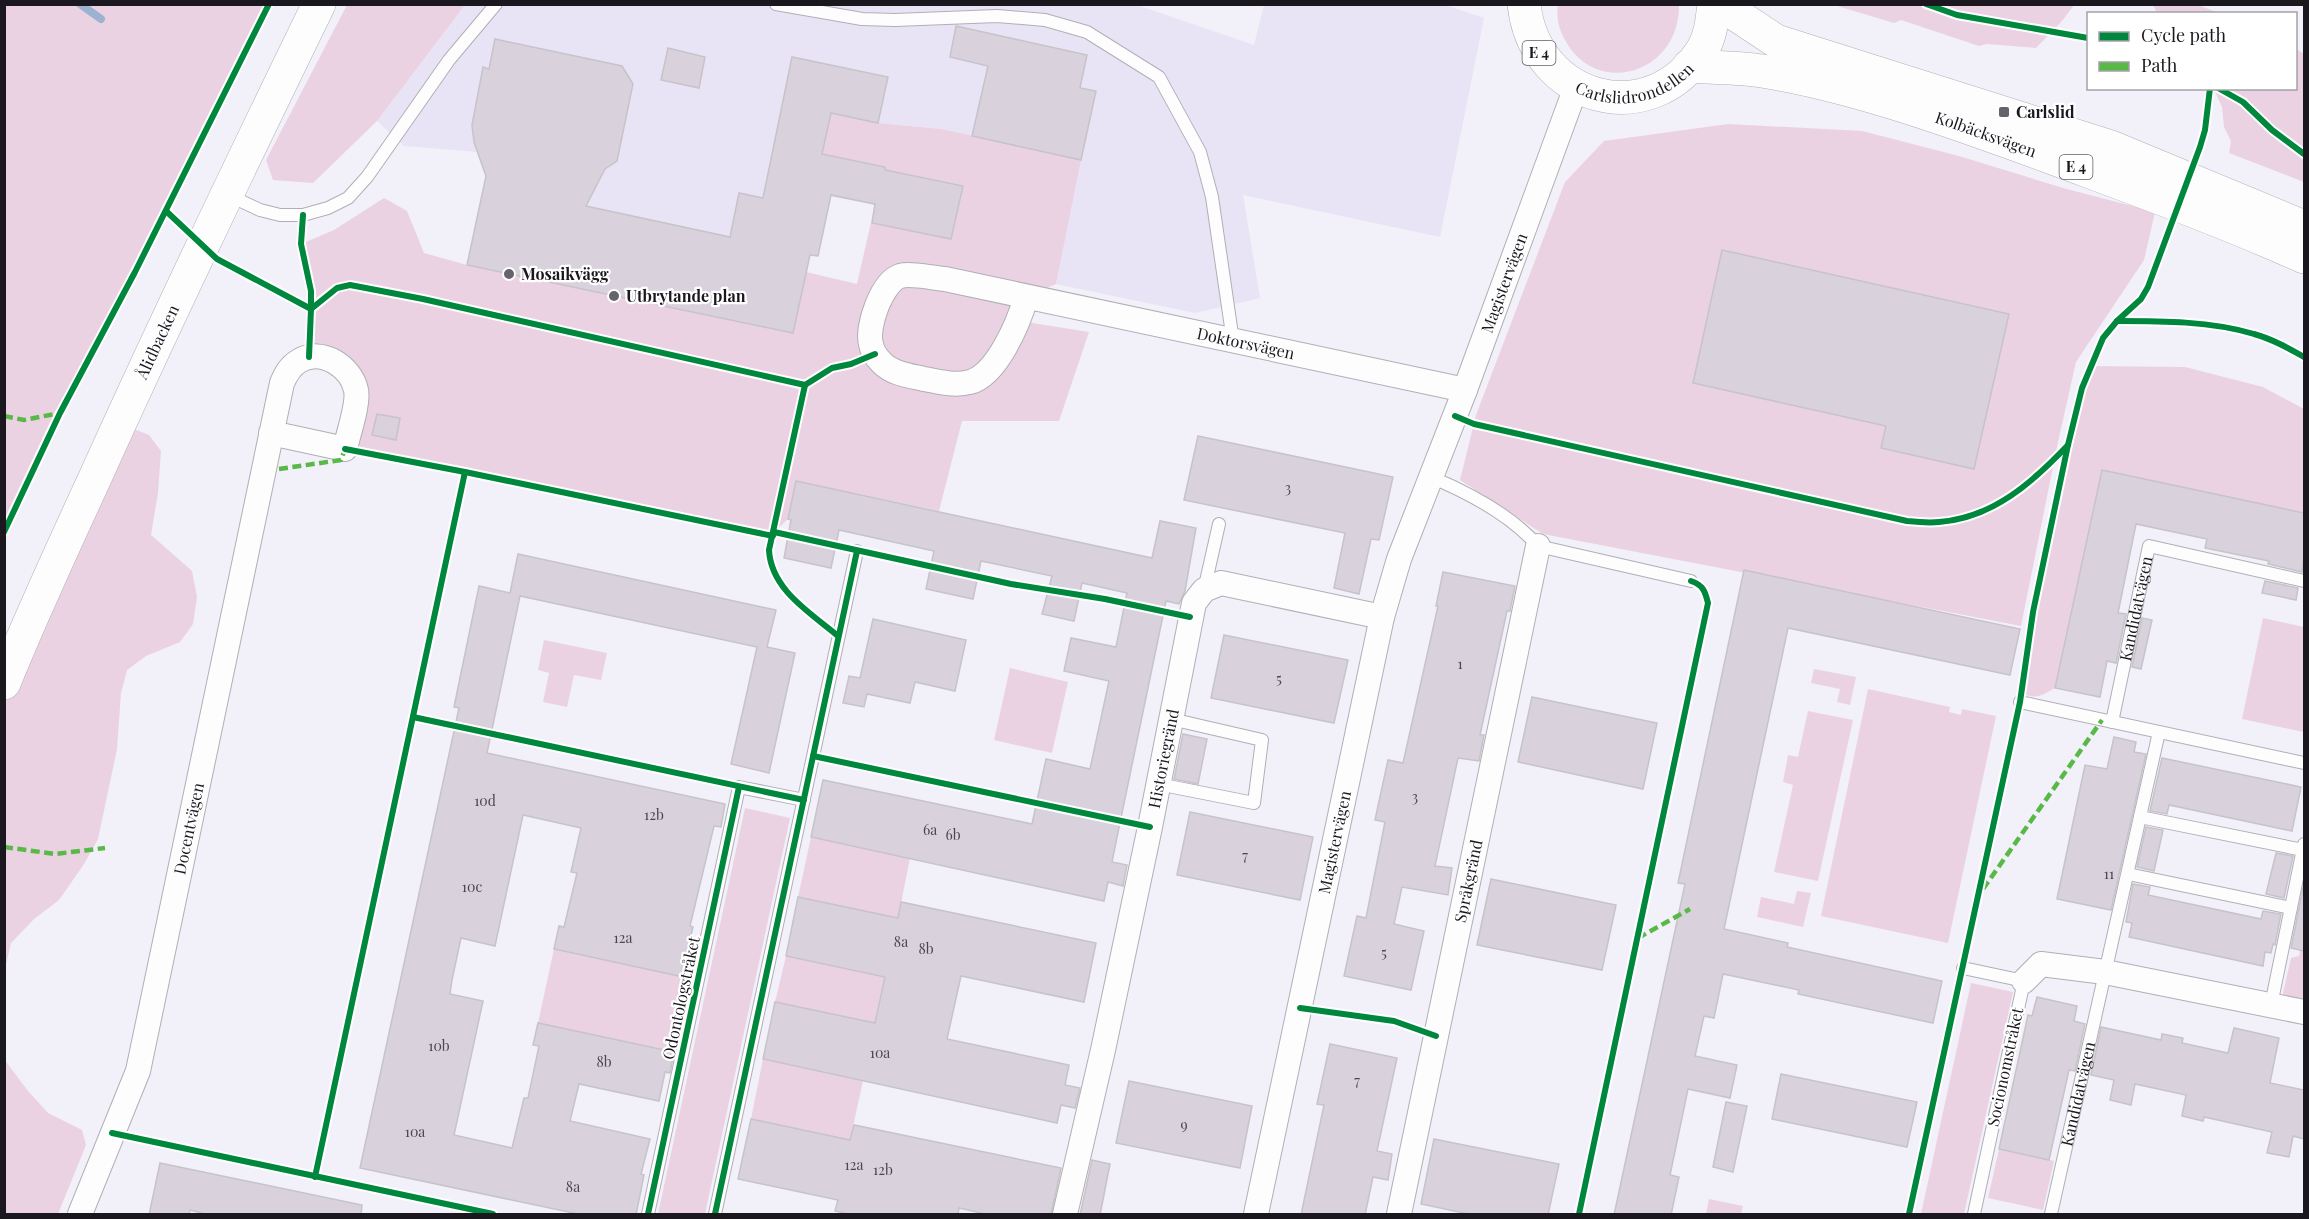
<svg xmlns="http://www.w3.org/2000/svg" width="2309" height="1219" font-family="'Playfair Display',serif">
	<rect width="100%" height="100%" fill="#f2f0f9"/>
	<path fill="#e9e4f5" d="M1134 4 1254 45 1264 5H1445L1484 18 1440 237 1243 195 1260 298 1195 313 1056 284 1080 160 942 129 878 123 831 113 835 176 818 256 810 255 793 333 467 265 486 176 477 152 404 146 377 121 465 5Z"/>
	<g fill="#ebd2e2">
		<path d="M5 4 269 5 135 272 60 413 5 532Z"/>
		<path d="M1558 4 1679 5C1680 73 1597 99 1565 40 1559 30 1556 17 1558 4Z"/>
		<path d="M347 5H465L377 121 313 183 273 180 266 160Z"/>
		<path d="M1834 5H2074L2062 21 2036 48 1987 44 1979 46 1901 20 1894 23Z"/>
		<path d="M2153 5H2198L2219 13H2157Z"/>
		<path d="M2296 49 2304 54V182L2229 153 2231 141 2224 127 2222 107 2214 89 2296 88Z"/>
		<path d="M831 113 878 123 942 129 1081 160 1056 284 1026 297 1020 321 1089 332 1059 421H962L939 511 797 481 788 519 774 532 773 536 465 472 345 449 353 381 309 357 311 291 301 244 334 230 384 198 407 211 424 253 467 265 793 333 806 272 857 284 875 205 830 196 819 172Z"/>
		<path d="M1728 124 1862 131 1959 156 2063 188 2155 212 2144 260 2076 362 2058 442 2021 626 1543 534 1460 480 1476 415 1565 182 1604 141Z"/>
		<path d="M2090 366 2185 367 2263 387 2304 409V513L2102 470 2055 688C2044 694 2038 699 2026 695L2025 653 2033 612 2068 445Z"/>
		<path d="M119 423 149 435 161 451 158 493 151 535 192 571 197 597 193 624 180 642 146 656 127 670 121 693 117 749 98 839 84 864 59 900 34 919 11 943 5 969V683Z"/>
		<path d="M2263 618 2304 627V732L2242 719Z"/>
		<path d="M544 640 607 653 601 680 574 675 567 707 543 702 549 673 538 670Z"/>
		<path d="M1010 668 1068 682 1052 753 994 740Z"/>
		<path d="M1814 669 1856 677 1850 705 1837 702 1840 689 1811 683Z"/>
		<path d="M1868 689 1950 707 1949 712 1961 715 1962 709 1996 716 1948 943 1821 916Z"/>
		<path d="M1808 711 1853 720 1818 881 1774 872 1793 785 1783 782 1788 755 1798 757Z"/>
		<path d="M745 808 790 818 705 1214H658Z"/>
		<path d="M811 837 910 858 898 918 798 897Z"/>
		<path d="M1797 891 1811 893 1803 927 1757 917 1761 897 1794 904Z"/>
		<path d="M2304 932V1006L2281 1002 2291 958 2299 956Z"/>
		<path d="M554 949 688 978 675 1052 538 1023Z"/>
		<path d="M786 956 885 977 875 1023 775 1002Z"/>
		<path d="M1971 983 2013 992 1964 1214H1921Z"/>
		<path d="M4 1059 28 1091 48 1113 82 1130 86 1145 58 1214H5Z"/>
		<path d="M763 1059 863 1081 850 1140 751 1119Z"/>
		<path d="M1999 1149 2054 1161 2043 1210 1988 1198Z"/>
		<path d="M1709 1199 1743 1206 1741 1214H1706Z"/>
	</g>
	<g fill="none" stroke-linecap="round" stroke-linejoin="round">
		<path stroke="#9db2d1" stroke-width="8" d="M80 4 101 19"/>
	</g>
	<g fill="#d9d1dc" stroke="#c6c3ca" stroke-width="1.5">
		<path d="M956 26 1087 55 1080 88 1096 91 1081 160 972 136 988 66 950 57Z"/>
		<path d="M495 39 622 66 633 84 617 161 605 169 586 206 730 237 739 193 763 198 792 57 888 77 878 123 831 113 822 154 885 167V170L963 186 951 239 872 223 875 204 831 195 818 256 810 255 793 333 467 265 486 176 474 142 472 125 483 67 489 69Z"/>
		<path d="M668 48 705 57 699 88 661 80Z"/>
		<path d="M1722 250 2009 314 1974 469 1881 448 1886 426 1693 383Z"/>
		<path d="M377 414 400 418 396 440 372 435Z"/>
		<path d="M1198 436 1393 477 1379 540 1371 539 1359 594 1334 588 1345 533 1184 500Z"/>
		<path d="M2102 470 2304 513V558L2302 572 2268 564 2269 561 2205 548 2207 539 2136 524 2118 613 2126 614 2116 663 2107 661 2100 697 2055 688Z"/>
		<path d="M796 481 1152 558 1160 521 1196 528 1185 591 1179 604 1166 601 1116 842 1112 862 1127 865 1123 886 1108 882 1104 901 811 837 823 780 1032 824 1046 759 1090 769 1109 681 1064 671 1071 638 1116 647 1127 593 1082 583 1074 621 1042 614 1052 576 981 561 973 599 926 589 934 551 839 530 831 568 784 558 791 520 788 519Z"/>
		<path d="M518 554 776 610 767 647 795 653 769 773 731 764 757 647 520 596 487 753 725 804 721 827 714 826 690 926 693 927 686 956 692 957 688 978 554 949 559 926 564 927 577 873 571 872 581 828 523 815 495 946 461 938 452 980 450 994 483 1001 454 1135 512 1148 524 1098H528L539 1046 533 1045 538 1023 674 1052 670 1073 665 1072 659 1101 579 1084 570 1121 650 1139 641 1174 644 1175 636 1215H583L360 1168 459 708 454 707 479 586 510 593Z"/>
		<path d="M1744 570 2020 629 2010 675 1788 628 1724 929 1788 943 1787 947 1942 981 1933 1023 1798 994 1799 990 1723 974 1714 1018 1704 1016 1695 1056 1737 1065 1730 1098 1688 1089 1670 1175 1679 1177 1671 1215H1614L1685 884 1678 883Z"/>
		<path d="M1443 572 1515 586 1510 611H1507L1480 735H1484L1479 761 1458 758 1435 866 1452 868 1448 895 1402 887 1394 924 1424 931 1411 990 1344 976 1357 916 1366 918 1385 822 1375 820 1388 760 1403 763 1438 606H1436Z"/>
		<path d="M2265 581 2298 588 2296 600 2262 593Z"/>
		<path d="M2142 618 2152 620 2141 669 2132 667Z"/>
		<path d="M873 619 966 640 955 691 915 682 910 703 867 694 864 707 843 703 849 676 860 678Z"/>
		<path d="M1224 635 1348 660 1334 723 1211 698Z"/>
		<path d="M1532 697 1657 723 1643 789 1518 762Z"/>
		<path d="M1183 734 1207 739 1198 784 1174 779Z"/>
		<path d="M2114 737 2136 742 2134 752 2146 754 2111 910 2057 899 2085 765 2107 769Z"/>
		<path d="M2162 758 2301 787 2292 831 2169 805 2167 814 2150 811Z"/>
		<path d="M1190 812 1313 837 1300 900 1177 875Z"/>
		<path d="M2146 827 2163 830 2154 871 2137 867Z"/>
		<path d="M2276 853 2293 856 2284 898 2266 894Z"/>
		<path d="M1491 879 1616 905 1602 970 1477 945Z"/>
		<path d="M2304 883V951L2291 948Z"/>
		<path d="M2133 884 2150 887 2148 895 2261 919 2263 911 2281 914 2275 945 2273 944 2271 953 2265 952 2263 966 2129 937 2132 923 2126 922Z"/>
		<path d="M798 897 898 918 901 902 1096 943 1084 1002 961 976 947 1039 1069 1065 1065 1085 1080 1088 1075 1108 1061 1105 1057 1123 763 1059 775 1002 875 1023 885 977 786 956Z"/>
		<path d="M2037 997 2077 1006 2074 1021 2085 1024 2075 1071 2069 1070 2049 1160 1999 1149 2028 1015 2032 1016Z"/>
		<path d="M2101 1027 2161 1040 2162 1034 2183 1038 2182 1043 2228 1053 2234 1028 2279 1038 2270 1083 2304 1090V1139L2293 1136 2289 1157 2267 1153 2272 1132 2204 1117 2203 1121 2182 1116 2186 1095 2135 1084 2131 1105 2110 1100 2114 1080 2091 1075Z"/>
		<path d="M1330 1044 1397 1058 1377 1151 1392 1154 1388 1180 1373 1177 1365 1215H1301L1324 1105 1317 1104Z"/>
		<path d="M1781 1074 1917 1102 1907 1147 1772 1119Z"/>
		<path d="M1129 1081 1252 1106 1240 1168 1116 1143Z"/>
		<path d="M1726 1102 1747 1106 1733 1172 1713 1167Z"/>
		<path d="M751 1119 850 1140 854 1125 1061 1168 1051 1215H990L959 1208 958 1215H852L835 1211 838 1200 738 1179Z"/>
		<path d="M1434 1139 1559 1164 1548 1215H1473L1421 1204Z"/>
		<path d="M1092 1160 1110 1164 1100 1215H1080Z"/>
		<path d="M160 1163 362 1205 361 1215H209L190 1210 189 1215H149Z"/>
	</g>
	<g fill="none" stroke-linecap="round" stroke-linejoin="round">
		<g stroke="#b1afb5" stroke-width="14">
			<g id="lane">
				<path d="M776 4 862 19 895 20 997 16 1045 20 1087 32 1159 77 1200 152 1212 197 1233 341"/>
				<path d="M228 195 260 210 280 215H303L328 208 348 198 367 177 449 60 496 4"/>
				<path d="M1431 477C1469 493 1511 515 1538 546L1691 581"/>
				<path d="M1204 590 1219 524"/>
				<path d="M2020 702 2304 763"/>
				<path id="s1" d="M2112 722 2149 546 2304 581"/>
				<path d="M1158 784 1254 803 1262 740 1171 719"/>
				<path d="M2140 817 2303 850"/>
				<path d="M2128 874 2291 908"/>
				<path d="M1963 968 2024 981 1974 1214"/>
				<path d="M2271 1005 2304 844"/>
				<path d="M648 1214 739 787 804 800"/>
				<path d="M715 1214 857 551"/>
				<path id="s2" d="M2051 1214 2159 732"/>
			</g>
		</g>
		<g stroke="#b1afb5" stroke-width="26">
			<g id="street">
				<path id="s3" d="M1026 297C1019 322 997 375 970 382 955 386 939 382 924 379 911 376 893 374 882 363 877 358 872 351 871 344 866 327 882 282 900 276 910 273 934 278 945 279L1465 390"/>
				<path d="M2024 981 2041 964 2105 972 2304 1012"/>
				<path id="s4" d="M80 1214 138 1071 282 383C286 374 290 366 299 361 322 347 351 367 356 390 359 404 348 434 345 449L271 433"/>
				<path id="s5" d="M1065 1214 1103 1050 1150 827 1194 603 1204 590 1221 583 1382 617"/>
				<path id="s6" d="M1256 1214 1382 617 1399 559 1465 390 1576 87"/>
				<path id="s7" d="M1399 1214 1538 546"/>
			</g>
		</g>
		<g stroke="#b1afb5" stroke-width="34">
			<g id="secondary">
				<path id="s8" d="M4 683C32 614 63 547 94 480 166 320 242 162 319 4"/>
			</g>
		</g>
		<g stroke="#b1afb5" stroke-width="34">
			<g id="highway">
				<path id="s9" d="M1524 4C1534 101 1651 133 1703 49 1711 35 1712 20 1714 4"/>
				<path d="M1720 4 1776 41 2111 147 2304 227"/>
				<path id="s10" d="M1689 66C1713 68 1738 67 1762 71 1860 87 1965 126 2058 160 2141 191 2224 221 2304 257"/>
			</g>
		</g>
		<use href="#lane" stroke="#fdfdfe" stroke-width="12"/>
		<use href="#street" stroke="#fdfdfe" stroke-width="24"/>
		<use href="#secondary" stroke="#fdfdfe" stroke-width="33"/>
		<use href="#highway" stroke="#fdfdfe" stroke-width="33"/>
		<g stroke="#58b947" stroke-width="4.5" stroke-dasharray="9 4.5" stroke-linecap="butt">
			<path d="M4 416 24 420 60 413"/>
			<path d="M279 469 341 460 345 449"/>
			<path d="M4 847 55 854 105 848"/>
			<path d="M1983 889 2102 720"/>
			<path d="M1638 938 1690 909"/>
		</g>
		<g stroke="#fff" stroke-width="10">
			<g id="cycleway">
				<path d="M1926 4 1957 15 2088 38"/>
				<path d="M2218 88 2243 102 2272 130 2304 154"/>
				<path d="M166 211 217 259 311 309 309 357"/>
				<path d="M303 215 301 244 311 291V309"/>
				<path d="M311 309 337 288 350 285 423 299 805 385 832 368 851 364 875 354"/>
				<path d="M2117 321C2161 321 2211 321 2254 334 2272 339 2288 348 2304 357"/>
				<path d="M805 385 769 550C771 590 811 613 838 636"/>
				<path d="M1455 416 1474 424 1907 521C1917 522 1929 523 1939 522 1993 518 2033 482 2068 445"/>
				<path d="M345 449 465 472 773 536"/>
				<path d="M4 532 60 413 135 272 269 4"/>
				<path d="M774 532 1011 584 1105 599 1190 617"/>
				<path d="M413 717 804 800"/>
				<path d="M813 756 1150 827"/>
				<path d="M1300 1008 1394 1021 1436 1036"/>
				<path d="M112 1133 493 1214"/>
				<path d="M315 1177 465 472"/>
				<path d="M648 1214 739 787"/>
				<path d="M715 1214 857 551"/>
				<path d="M1579 1214 1708 603C1705 591 1703 585 1691 581"/>
				<path d="M1909 1214 2020 702 2033 612 2068 445 2082 388 2103 338 2117 321 2141 299 2148 287 2200 147 2205 130 2210 88"/>
			</g>
		</g>
		<use href="#cycleway" stroke="#00873e" stroke-width="6"/>
	</g>
	<g fill="#66646b" stroke="#fff" stroke-width="2">
		<rect x="1998" y="106" width="12" height="12" rx="3"/>
		<circle cx="509" cy="274" r="6"/>
		<circle cx="614" cy="296" r="6"/>
	</g>
	<g text-anchor="middle" stroke-width="4.5" stroke-linejoin="round" paint-order="stroke">
		<g font-size="14" fill="#4a464e">
			<text x="1288" y="493">3</text>
			<text x="1460" y="669">1</text>
			<text x="1279" y="684">5</text>
			<text x="1415" y="802">3</text>
			<text x="485" y="806">10d</text>
			<text x="654" y="820">12b</text>
			<text x="930" y="835">6a</text>
			<text x="953" y="840">6b</text>
			<text x="1245" y="861">7</text>
			<text x="2109" y="879">11</text>
			<text x="472" y="892">10c</text>
			<text x="623" y="943">12a</text>
			<text x="901" y="947">8a</text>
			<text x="926" y="954">8b</text>
			<text x="1384" y="958">5</text>
			<text x="439" y="1051">10b</text>
			<text x="880" y="1058">10a</text>
			<text x="604" y="1067">8b</text>
			<text x="1357" y="1086">7</text>
			<text x="1184" y="1130">9</text>
			<text x="415" y="1137">10a</text>
			<text x="854" y="1170">12a</text>
			<text x="883" y="1175">12b</text>
			<text x="573" y="1192">8a</text>
		</g>
		<g fill="#fff" stroke="#5f5d62" stroke-width="1.5">
			<rect x="1522.5" y="41" width="33" height="24" rx="4.5"/>
			<rect x="2059.5" y="155" width="33" height="24" rx="4.5"/>
		</g>
		<g font-size="15" font-weight="bold" fill="#1a181e">
			<text x="1539" y="58">E 4</text>
			<text x="2076" y="172">E 4</text>
		</g>
		<g font-size="16" fill="#1a181e" stroke="#fff">
			<text dy="6" stroke="none"><textPath href="#s9" startOffset="164">Carlslidrondellen</textPath></text>
			<text dy="6" stroke="none"><textPath href="#s10" startOffset="306">Kolbäcksvägen</textPath></text>
			<text dy="6" stroke="none"><textPath href="#s6" startOffset="966">Magistervägen</textPath></text>
			<text dy="6" stroke="none"><textPath href="#s8" startOffset="374">Ålidbacken</textPath></text>
			<text dy="6" stroke="none"><textPath href="#s3" startOffset="650">Doktorsvägen</textPath></text>
			<text dy="6" stroke="none"><textPath href="#s1" startOffset="116">Kandidatvägen</textPath></text>
			<text dy="6" stroke="none"><textPath href="#s5" startOffset="466">Historiegränd</textPath></text>
			<text dy="6" stroke="none"><textPath href="#s4" startOffset="402">Docentvägen</textPath></text>
			<text dy="6" stroke="none"><textPath href="#s6" startOffset="380">Magistervägen</textPath></text>
			<text dy="6" stroke="none"><textPath href="#s7" startOffset="340">Språkgränd</textPath></text>
			<text transform="translate(681 998) rotate(-78)" y="6">Odontologstråket</text>
			<text transform="translate(2005 1067) rotate(-78)" y="6">Socionomstråket</text>
			<text dy="6" stroke="none"><textPath href="#s2" startOffset="123">Kandidatvägen</textPath></text>
		</g>
		<g font-size="16" font-weight="bold" fill="#1a181e" stroke="#fff" text-anchor="start">
			<text x="2016" y="118">Carlslid</text>
			<text x="521" y="280">Mosaikvägg</text>
			<text x="626" y="302">Utbrytande plan</text>
		</g>
	</g>
	<rect width="2309" height="1219" fill="none" stroke="#1a181e" stroke-width="12"/>
	<rect x="2087" y="12" width="210" height="78" fill="#ffffff" stroke="#a3a3a5" stroke-width="1.5"/>
	<rect x="2099" y="32" width="30" height="9" fill="#00873e" stroke="#a3a3a5" stroke-width="1.5"/>
	<text x="2141" y="42" font-size="18" fill="#1a181e">Cycle path</text>
	<rect x="2099" y="62" width="30" height="9" fill="#58b947" stroke="#a3a3a5" stroke-width="1.5"/>
	<text x="2141" y="72" font-size="18" fill="#1a181e">Path</text>
</svg>
